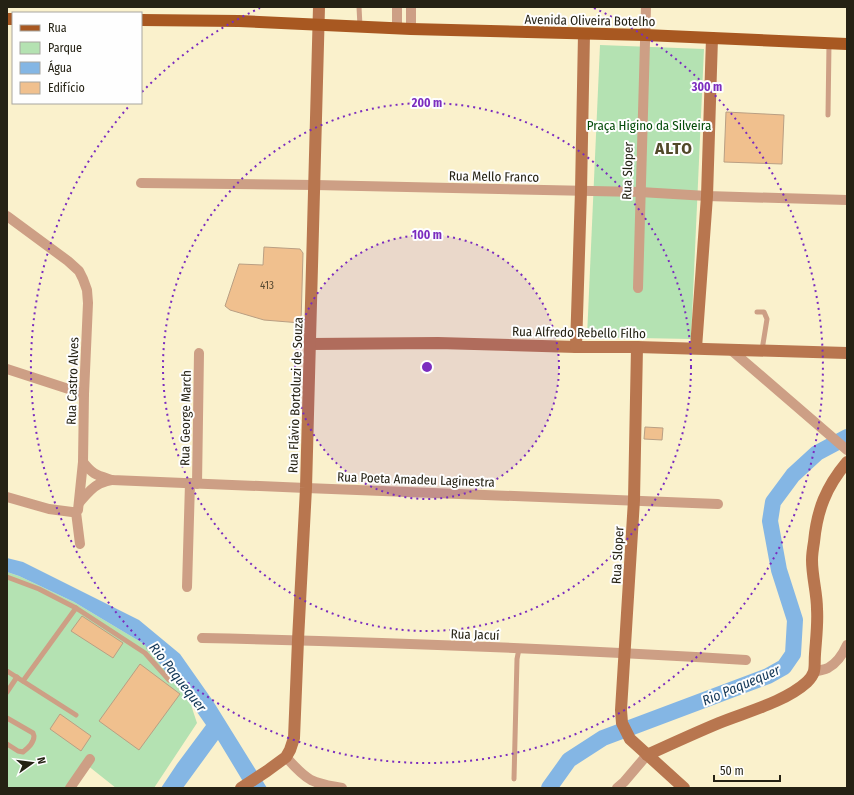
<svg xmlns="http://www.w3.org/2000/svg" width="854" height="795" font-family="'Fira Sans Condensed',sans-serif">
	<rect width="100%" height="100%" fill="#faf1cc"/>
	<g fill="#b4e2b2">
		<path d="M600 45 704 49 691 339 587 337Z"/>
		<path d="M7 572 19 576 74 602 144 644 190 702 197 723 154 788H116L87 765 71 788H7Z"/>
	</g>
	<path fill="#84b6e4" d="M7 558 23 562 139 620 180 654 213 701 267 788H247L218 740 183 788H161L177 764 206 725 190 702 144 644 74 602 19 576 7 572Z"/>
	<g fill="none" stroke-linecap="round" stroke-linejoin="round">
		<path stroke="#84b6e4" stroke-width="16" d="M549 788 569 760 603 738 768 676 784 667 793 654 795 620 779 570 770 521 773 502 793 475 817 453 847 437"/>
	</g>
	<g fill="#f0c08e" stroke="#b99f83">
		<path d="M726 112 784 115 782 164 724 162Z"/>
		<path d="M264 247 300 249 303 253 301 323 264 320 230 310 225 306 239 264 263 265Z"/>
		<path d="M645 427 663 428 662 440 644 439Z"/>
		<path d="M82 616 123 643 113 658 71 631Z"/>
		<path d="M140 664 180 694 139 750 99 721Z"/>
		<path d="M60 714 91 736 81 751 50 729Z"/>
	</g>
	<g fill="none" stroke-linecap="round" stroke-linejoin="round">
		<g stroke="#cd9f85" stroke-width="5">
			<path d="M359 7 360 26"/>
			<path d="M828 115 829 44"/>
			<path d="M757 312H764L767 319 762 350"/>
			<path d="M7 577 39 589 76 608 23 681"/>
			<path d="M76 608 145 653 169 680"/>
			<path d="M7 671 76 715"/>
			<path d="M7 692 17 677"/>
			<path d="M7 718 33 733 34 736C34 743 28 748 23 752L18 751 7 744"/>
			<path d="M514 779 517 659 519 649"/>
		</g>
		<g stroke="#cd9f85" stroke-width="10">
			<path d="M397 29V7"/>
			<path d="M411 29V7"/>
			<path d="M141 183 315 185 640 192 707 196 847 200"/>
			<path d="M7 216 68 261 79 271 83 279 87 290 88 303 84 394 83 462 78 510 76 512H72L49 509 7 497"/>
			<path d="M638 288 646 7"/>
			<path d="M731 350 847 450"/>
			<path d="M7 369 84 394"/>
			<path d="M83 462C93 475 97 475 112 480L306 488 718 504"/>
			<path d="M197 484 199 353"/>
			<path d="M79 503C85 496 91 488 99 484 103 482 108 481 112 480"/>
			<path d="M76 512 80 544"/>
			<path d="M187 587 190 483"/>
			<path d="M202 638C384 642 565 649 746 660"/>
			<path d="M815 672C819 670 824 670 828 668 837 663 843 654 847 645"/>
			<path d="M286 757C293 765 302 775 311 780 321 785 332 786 342 788"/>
			<path d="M70 788 90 759"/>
			<path d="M617 788 624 782 647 755"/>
		</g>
		<g stroke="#b8764f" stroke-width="12">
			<path d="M310 344 438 343 576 347H637L847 353"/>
			<path d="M576 347 581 191 584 34"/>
			<path d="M637 347 634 500 621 710 622 723 630 739 684 788"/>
			<path d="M696 348 707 196 712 38"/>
			<path d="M647 755C671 744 695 733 719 723 746 712 785 702 807 682 817 672 814 667 815 654 816 639 818 624 817 609 817 593 812 577 812 560 812 554 813 548 814 542 817 510 826 487 847 462"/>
			<path d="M241 788 267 771 286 757 290 750 294 738 298 640 306 488 319 7"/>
		</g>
		<g stroke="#a85821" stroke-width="12">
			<path d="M7 19H13"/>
			<path d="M141 20 239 21 411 29 645 35 847 44"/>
		</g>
	</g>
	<circle cx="427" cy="367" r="132" fill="#7b2cbf" fill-opacity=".12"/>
	<g fill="none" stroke="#7b2cbf" stroke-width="2" stroke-dasharray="2 4">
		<circle cx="427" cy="367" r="132"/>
		<circle cx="427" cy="367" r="264"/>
		<path d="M142 92A396 396 0 0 1 260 8M594 8A396 396 0 1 1 130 105"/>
	</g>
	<g text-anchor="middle" stroke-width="4" stroke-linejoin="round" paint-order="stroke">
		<g font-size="11" fill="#584a32">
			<text x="267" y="289">413</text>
		</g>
		<g font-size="13" fill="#252214" stroke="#fefefe">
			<text transform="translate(590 20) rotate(1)" y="5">Avenida Oliveira Botelho</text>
			<text transform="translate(627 171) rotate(-88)" y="5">Rua Sloper</text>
			<text transform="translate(494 176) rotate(1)" y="5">Rua Mello Franco</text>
			<text transform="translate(579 332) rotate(1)" y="5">Rua Alfredo Rebello Filho</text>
			<text transform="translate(72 381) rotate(-88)" y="5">Rua Castro Alves</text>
			<text transform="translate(295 395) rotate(-88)" y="5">Rua Flávio Bortoluzi de Souza</text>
			<text transform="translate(185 418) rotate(-89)" y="5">Rua George March</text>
			<text transform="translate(416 479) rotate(2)" y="5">Rua Poeta Amadeu Laginestra</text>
			<text transform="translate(617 555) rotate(-87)" y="5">Rua Sloper</text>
			<text transform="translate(475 634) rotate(2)" y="5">Rua Jacuí</text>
		</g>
		<g font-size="13" fill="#044b09" stroke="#fefefe">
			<text x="649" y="130">Praça Higino da Silveira</text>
		</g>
		<g font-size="14" font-style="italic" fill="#133757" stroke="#fefefe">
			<text transform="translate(178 677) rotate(52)" y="5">Rio Paquequer</text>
			<text transform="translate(741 685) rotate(-23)" y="5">Rio Paquequer</text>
		</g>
		<g font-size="17" font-weight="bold" letter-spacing="1" fill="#514929" stroke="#fefefe">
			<text x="674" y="154">ALTO</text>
		</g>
	</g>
	<circle cx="427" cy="367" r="6" fill="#7b2cbf" stroke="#fefefe" stroke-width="2"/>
	<g font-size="12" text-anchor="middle" font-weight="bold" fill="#7b2cbf" stroke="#fefefe" stroke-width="4" stroke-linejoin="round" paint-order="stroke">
		<text x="707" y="91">300 m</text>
		<text x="427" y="107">200 m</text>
		<text x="427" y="239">100 m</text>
	</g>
	<rect width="854" height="795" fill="none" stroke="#252214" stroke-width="16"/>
	<rect x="12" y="12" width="130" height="92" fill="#fefefe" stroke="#a7a6a0"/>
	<rect x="20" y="25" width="20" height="6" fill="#a85821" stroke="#a7a6a0"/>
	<text x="48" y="32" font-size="12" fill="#252214">Rua</text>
	<rect x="20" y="42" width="20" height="12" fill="#b4e2b2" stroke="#a7a6a0"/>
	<text x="48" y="52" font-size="12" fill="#252214">Parque</text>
	<rect x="20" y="62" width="20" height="12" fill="#84b6e4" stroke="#a7a6a0"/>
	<text x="48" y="72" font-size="12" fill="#252214">Água</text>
	<rect x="20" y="82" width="20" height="12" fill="#f0c08e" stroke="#a7a6a0"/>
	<text x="48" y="92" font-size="12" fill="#252214">Edifício</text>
	<g transform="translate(32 763) rotate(76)" stroke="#fefefe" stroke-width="3" paint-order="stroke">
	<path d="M0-3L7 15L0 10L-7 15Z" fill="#252214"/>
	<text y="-6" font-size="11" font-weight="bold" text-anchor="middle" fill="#252214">N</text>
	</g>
	<path d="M714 775v6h66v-6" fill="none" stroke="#252214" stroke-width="2"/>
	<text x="720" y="775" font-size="12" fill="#252214" stroke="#fefefe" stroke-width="3" paint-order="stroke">50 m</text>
</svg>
